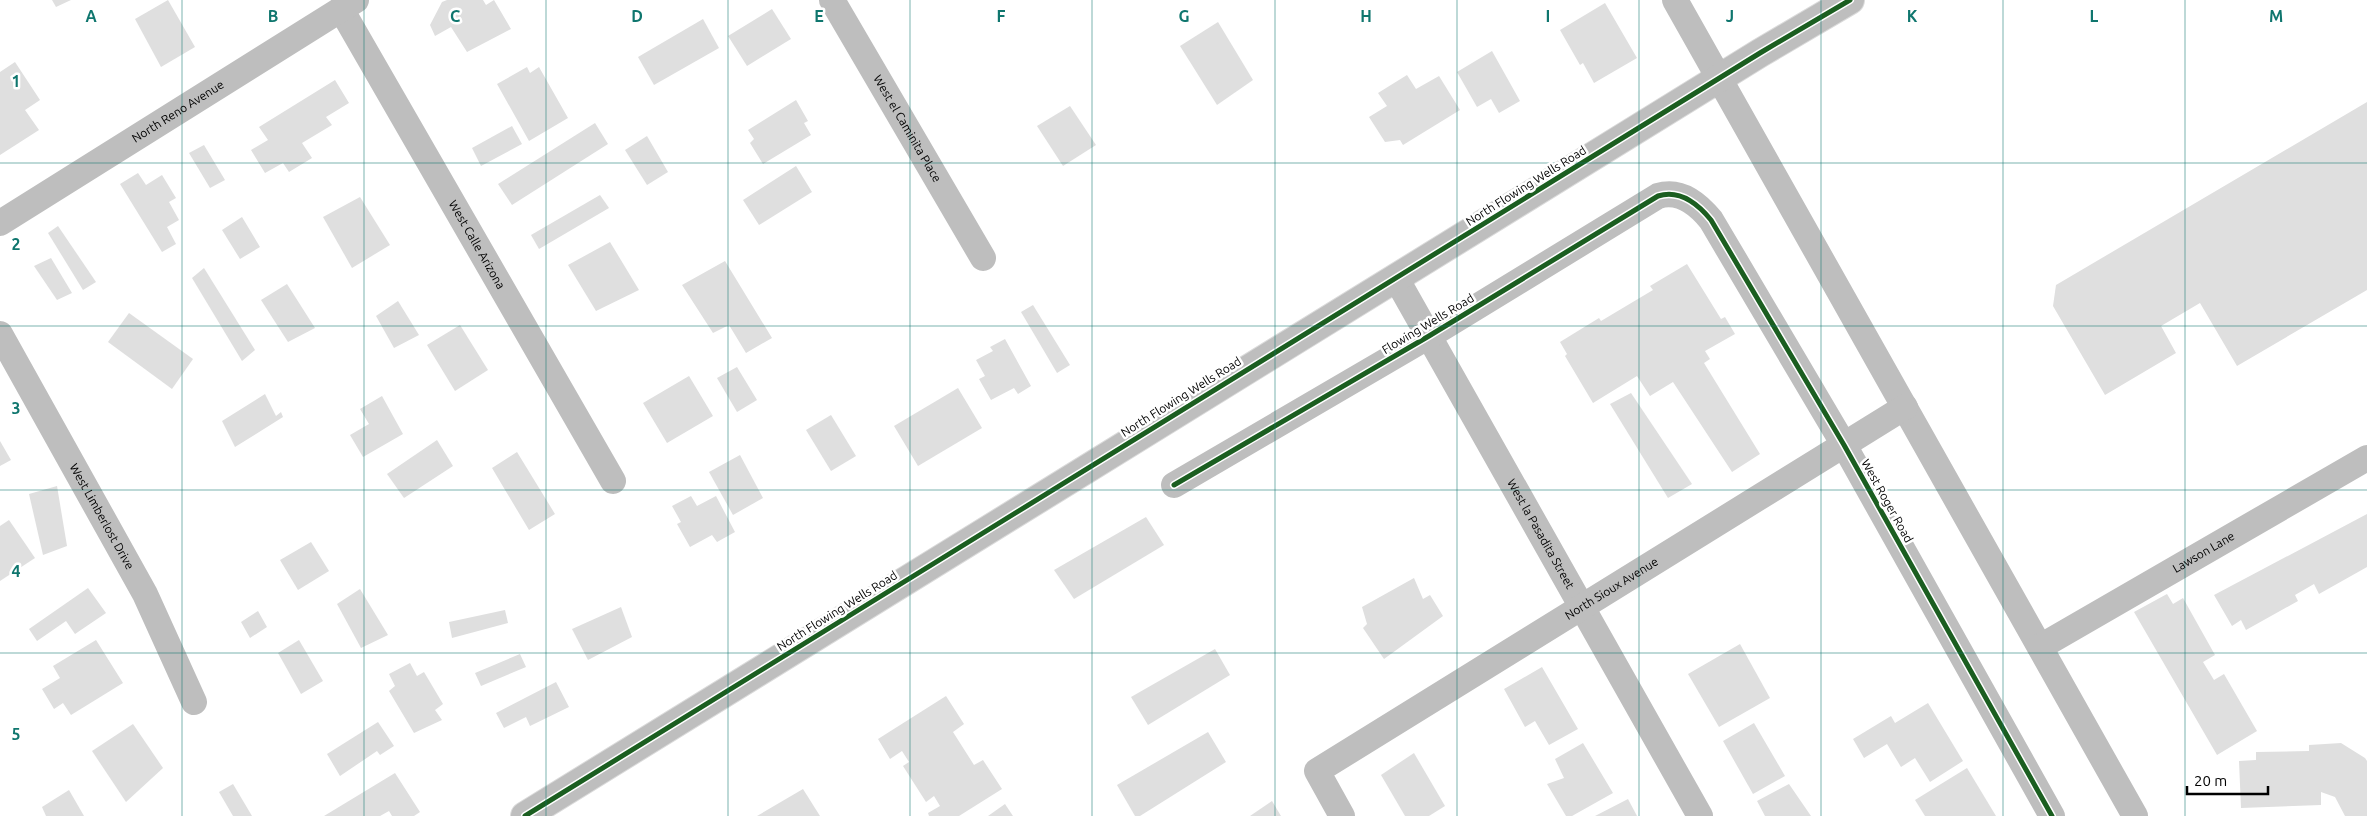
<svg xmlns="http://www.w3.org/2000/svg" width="2367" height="816" font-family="Ubuntu,sans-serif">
	<rect width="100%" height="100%" fill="#fff"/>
	<g fill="#dfdfdf">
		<path d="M52 0H71L56 7Z"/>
		<path d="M168 0 195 47 161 67 135 19Z"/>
		<path d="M447 0H483L486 5 494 0 511 29 467 52 451 27 435 36 430 25 442 2Z"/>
		<path d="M1605 3 1637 58 1594 83 1583 63 1580 65 1560 30Z"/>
		<path d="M772 9 791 39 747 66 728 36Z"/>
		<path d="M703 19 719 48 654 85 638 57Z"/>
		<path d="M1218 22 1253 80 1217 105 1180 46Z"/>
		<path d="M1492 51 1520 101 1499 113 1491 99 1477 107 1457 72Z"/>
		<path d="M15 62 40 100 25 110 39 130 0 155V72Z"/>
		<path d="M527 67 530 73 539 67 568 118 529 141 497 84Z"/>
		<path d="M1407 75 1416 89 1439 76 1460 110 1403 145 1400 140 1385 142 1369 117 1387 106 1378 93Z"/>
		<path d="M335 80 349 103 326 117 332 125 302 143 312 158 289 172 283 163 265 173 251 150 268 140 259 127Z"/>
		<path d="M796 100 808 121 804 123 811 135 763 164 750 143 754 139 748 130Z"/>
		<path d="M2367 102V290L2237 366 2200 303 2161 326 2176 353 2105 395 2053 306 2056 285Z"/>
		<path d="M1070 106 1096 145 1063 166 1037 126Z"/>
		<path d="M595 123 608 144 512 205 498 184Z"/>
		<path d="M512 126 522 144 481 166 472 148Z"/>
		<path d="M647 136 668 172 647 185 625 150Z"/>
		<path d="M204 145 225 180 210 188 189 153Z"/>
		<path d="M796 166 812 192 759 225 743 200Z"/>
		<path d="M138 173 146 185 162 175 176 198 169 202 179 220 167 227 176 244 162 252 120 184Z"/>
		<path d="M600 195 609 208 539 249 531 235Z"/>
		<path d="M360 197 390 245 352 268 323 217Z"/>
		<path d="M242 217 260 247 240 259 222 230Z"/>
		<path d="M58 226 96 282 83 290 48 233Z"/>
		<path d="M610 242 639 290 596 311 568 265Z"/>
		<path d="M51 258 72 293 57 300 34 266Z"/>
		<path d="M725 261 772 338 746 353 729 325 713 333 682 285Z"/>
		<path d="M1687 264 1721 319 1725 317 1735 334 1705 351 1710 359 1704 363 1760 454 1732 472 1673 382 1650 396 1637 376 1593 403 1565 356 1567 354 1560 342 1599 318 1601 321 1653 290 1650 286Z"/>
		<path d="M204 268 255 350 242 361 192 278Z"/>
		<path d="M287 284 315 328 288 342 261 300Z"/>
		<path d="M398 301 419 335 394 348 376 316Z"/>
		<path d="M1033 305 1070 365 1057 373 1021 312Z"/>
		<path d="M129 313 193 359 172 389 108 342Z"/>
		<path d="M460 325 488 370 455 391 427 345Z"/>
		<path d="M1005 339 1031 386 1018 394 1014 388 991 400 979 379 985 376 976 360 993 351 990 347Z"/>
		<path d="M737 367 757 400 737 412 717 378Z"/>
		<path d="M689 376 713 416 667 443 643 403Z"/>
		<path d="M958 388 982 428 918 466 894 426Z"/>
		<path d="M1631 393 1692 484 1668 498 1610 404Z"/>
		<path d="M265 394 276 416 281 412 283 417 235 447 222 421Z"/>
		<path d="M382 396 403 434 363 457 350 435 369 424 360 409Z"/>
		<path d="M831 415 856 456 831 471 806 430Z"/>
		<path d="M437 440 453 466 404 498 387 474Z"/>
		<path d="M0 441 11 460 0 466Z"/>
		<path d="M517 452 555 514 529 530 492 468Z"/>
		<path d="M740 455 763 498 733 515 709 472Z"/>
		<path d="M57 486 67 546 43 555 29 494Z"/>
		<path d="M691 496 697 506 716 496 735 532 717 542 712 535 690 547 677 524 681 522 672 506Z"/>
		<path d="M2367 514V567L2319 594 2314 584 2295 595 2298 601 2246 630 2241 620 2232 626 2214 595Z"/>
		<path d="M1146 517 1164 545 1074 599 1054 570Z"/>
		<path d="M9 520 35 558 0 581V526Z"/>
		<path d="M311 542 329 571 298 590 280 560Z"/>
		<path d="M1414 578 1423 599 1430 595 1443 616 1384 659 1363 628 1367 624 1362 607Z"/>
		<path d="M88 588 106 613 75 634 66 621 37 641 29 629Z"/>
		<path d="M360 589 388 635 361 648 337 604Z"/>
		<path d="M2167 594 2173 604 2183 598 2215 655 2203 662 2214 680 2224 674 2257 731 2217 755 2134 612Z"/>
		<path d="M621 607 632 637 588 660 572 629Z"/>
		<path d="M505 610 508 623 452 638 449 622Z"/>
		<path d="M258 611 267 627 250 638 241 622Z"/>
		<path d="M96 640 123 683 71 715 63 703 54 709 42 689 60 678 53 666Z"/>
		<path d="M299 640 323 681 301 694 278 653Z"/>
		<path d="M1740 644 1770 698 1719 727 1688 674Z"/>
		<path d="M1215 649 1230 675 1148 725 1131 697Z"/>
		<path d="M520 654 526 667 481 686 475 673Z"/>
		<path d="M410 663 417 676 424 672 443 704 435 710 442 720 414 733 389 691 395 686 389 674Z"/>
		<path d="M1542 667 1578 729 1549 745 1535 721 1525 727 1504 689Z"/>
		<path d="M556 682 569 707 530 726 526 717 504 728 496 713Z"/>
		<path d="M946 696 964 724 953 732 974 765 983 760 1002 789 959 816H929L928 813 940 806 934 796 926 802 903 766 909 762 902 751 890 759 878 739Z"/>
		<path d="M1928 703 1963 761 1930 782 1915 758 1901 767 1887 744 1864 758 1853 739 1891 716 1895 723Z"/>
		<path d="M378 722 394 746 380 755 377 751 340 776 327 754Z"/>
		<path d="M1754 723 1785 776 1753 794 1723 741Z"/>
		<path d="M133 724 163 768 126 802 92 751Z"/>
		<path d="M1208 732 1226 762 1140 816H1135L1117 785Z"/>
		<path d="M1583 743 1613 793 1572 816H1566L1547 784 1564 778 1555 759Z"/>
		<path d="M2341 743 2365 758 2367 761V816H2345L2335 797 2321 792V805L2241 808 2239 761 2256 760V752L2309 751V745Z"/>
		<path d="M1414 753 1445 806 1429 816H1405L1381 775Z"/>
		<path d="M1967 768 1996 816H1925L1915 800Z"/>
		<path d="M395 773 420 812 414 816H392L389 811 380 816H324Z"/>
		<path d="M233 784 252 816H233L219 792Z"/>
		<path d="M1789 784 1811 816H1765L1757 801Z"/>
		<path d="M803 789 820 816H757Z"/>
		<path d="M69 790 84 816H46L42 807Z"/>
		<path d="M1628 799 1637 816H1595Z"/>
		<path d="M1272 801 1281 816H1250Z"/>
		<path d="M1005 804 1013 816H988Z"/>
	</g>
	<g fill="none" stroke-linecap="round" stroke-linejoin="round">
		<g stroke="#dbdbdb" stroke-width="30">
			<path id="major" d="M525 816 1760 53 1850 0"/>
		</g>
		<g stroke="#bebebe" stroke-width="26">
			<path id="s1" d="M832 0 983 258"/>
			<path d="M1675 0 2135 816"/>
			<path id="s2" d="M341 9 613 481"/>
			<path id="s3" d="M0 223 356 0"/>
			<path id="s4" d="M1396 278 1700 816"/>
			<path id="s5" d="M0 334 145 594 194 702"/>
			<path d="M1174 485 1429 336 1658 196C1680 189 1698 204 1711 220L1844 445 2052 816"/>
			<path id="s6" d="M2040 647 2367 458"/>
			<path id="s7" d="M1342 816 1317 771 1905 407"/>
		</g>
		<use href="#major" stroke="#bebebe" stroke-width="28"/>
		<g stroke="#fff" stroke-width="8">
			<g id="cycleway">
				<path d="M1174 485 1429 336 1658 196C1680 189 1698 204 1711 220L1844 445 2052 816"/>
				<path d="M525 816 1760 53 1850 0"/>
			</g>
		</g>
		<use href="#cycleway" stroke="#1b5e20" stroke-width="5"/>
	</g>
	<path fill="none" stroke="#0f766e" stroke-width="1" stroke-opacity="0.55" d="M182 0V816M364 0V816M546 0V816M728 0V816M910 0V816M1092 0V816M1275 0V816M1457 0V816M1639 0V816M1821 0V816M2003 0V816M2185 0V816M0 163H2367M0 326H2367M0 490H2367M0 653H2367"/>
	<g text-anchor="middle" stroke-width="5" stroke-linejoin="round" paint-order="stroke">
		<g font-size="12" fill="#000" stroke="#fff">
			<text dy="4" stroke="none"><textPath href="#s3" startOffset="210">North Reno Avenue</textPath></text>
			<text dy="4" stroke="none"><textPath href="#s1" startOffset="149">West el Caminita Place</textPath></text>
			<text transform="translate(1526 186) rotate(-32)" y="4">North Flowing Wells Road</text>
			<text dy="4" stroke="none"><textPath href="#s2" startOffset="272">West Calle Arizona</textPath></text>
			<text transform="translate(1428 324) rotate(-31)" y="4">Flowing Wells Road</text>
			<text transform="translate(1181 397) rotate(-32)" y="4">North Flowing Wells Road</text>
			<text transform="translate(1887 501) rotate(61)" y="4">West Roger Road</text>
			<text dy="4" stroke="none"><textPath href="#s5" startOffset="209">West Limberlost Drive</textPath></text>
			<text dy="4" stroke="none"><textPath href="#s4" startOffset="294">West la Pasadita Street</textPath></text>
			<text dy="4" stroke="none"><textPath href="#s6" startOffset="189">Lawson Lane</textPath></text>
			<text dy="4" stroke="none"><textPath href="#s7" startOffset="398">North Sioux Avenue</textPath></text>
			<text transform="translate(837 611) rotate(-32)" y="4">North Flowing Wells Road</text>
		</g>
	</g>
	<g font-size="16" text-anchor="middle" font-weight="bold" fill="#0f766e" stroke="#fff" stroke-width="5" stroke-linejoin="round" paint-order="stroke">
		<text x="91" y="22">A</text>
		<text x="273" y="22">B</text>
		<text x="455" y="22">C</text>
		<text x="637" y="22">D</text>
		<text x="819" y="22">E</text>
		<text x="1001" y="22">F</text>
		<text x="1184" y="22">G</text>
		<text x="1366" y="22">H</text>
		<text x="1548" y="22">I</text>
		<text x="1730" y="22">J</text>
		<text x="1912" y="22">K</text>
		<text x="2094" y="22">L</text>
		<text x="2276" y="22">M</text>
		<text x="16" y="87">1</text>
		<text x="16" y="250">2</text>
		<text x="16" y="414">3</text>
		<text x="16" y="577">4</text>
		<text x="16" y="740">5</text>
	</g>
	<path d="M2187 786v8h81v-8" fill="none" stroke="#000000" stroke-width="2.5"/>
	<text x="2194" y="786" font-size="15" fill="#000000" stroke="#ffffff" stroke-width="4" paint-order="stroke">20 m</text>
</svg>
